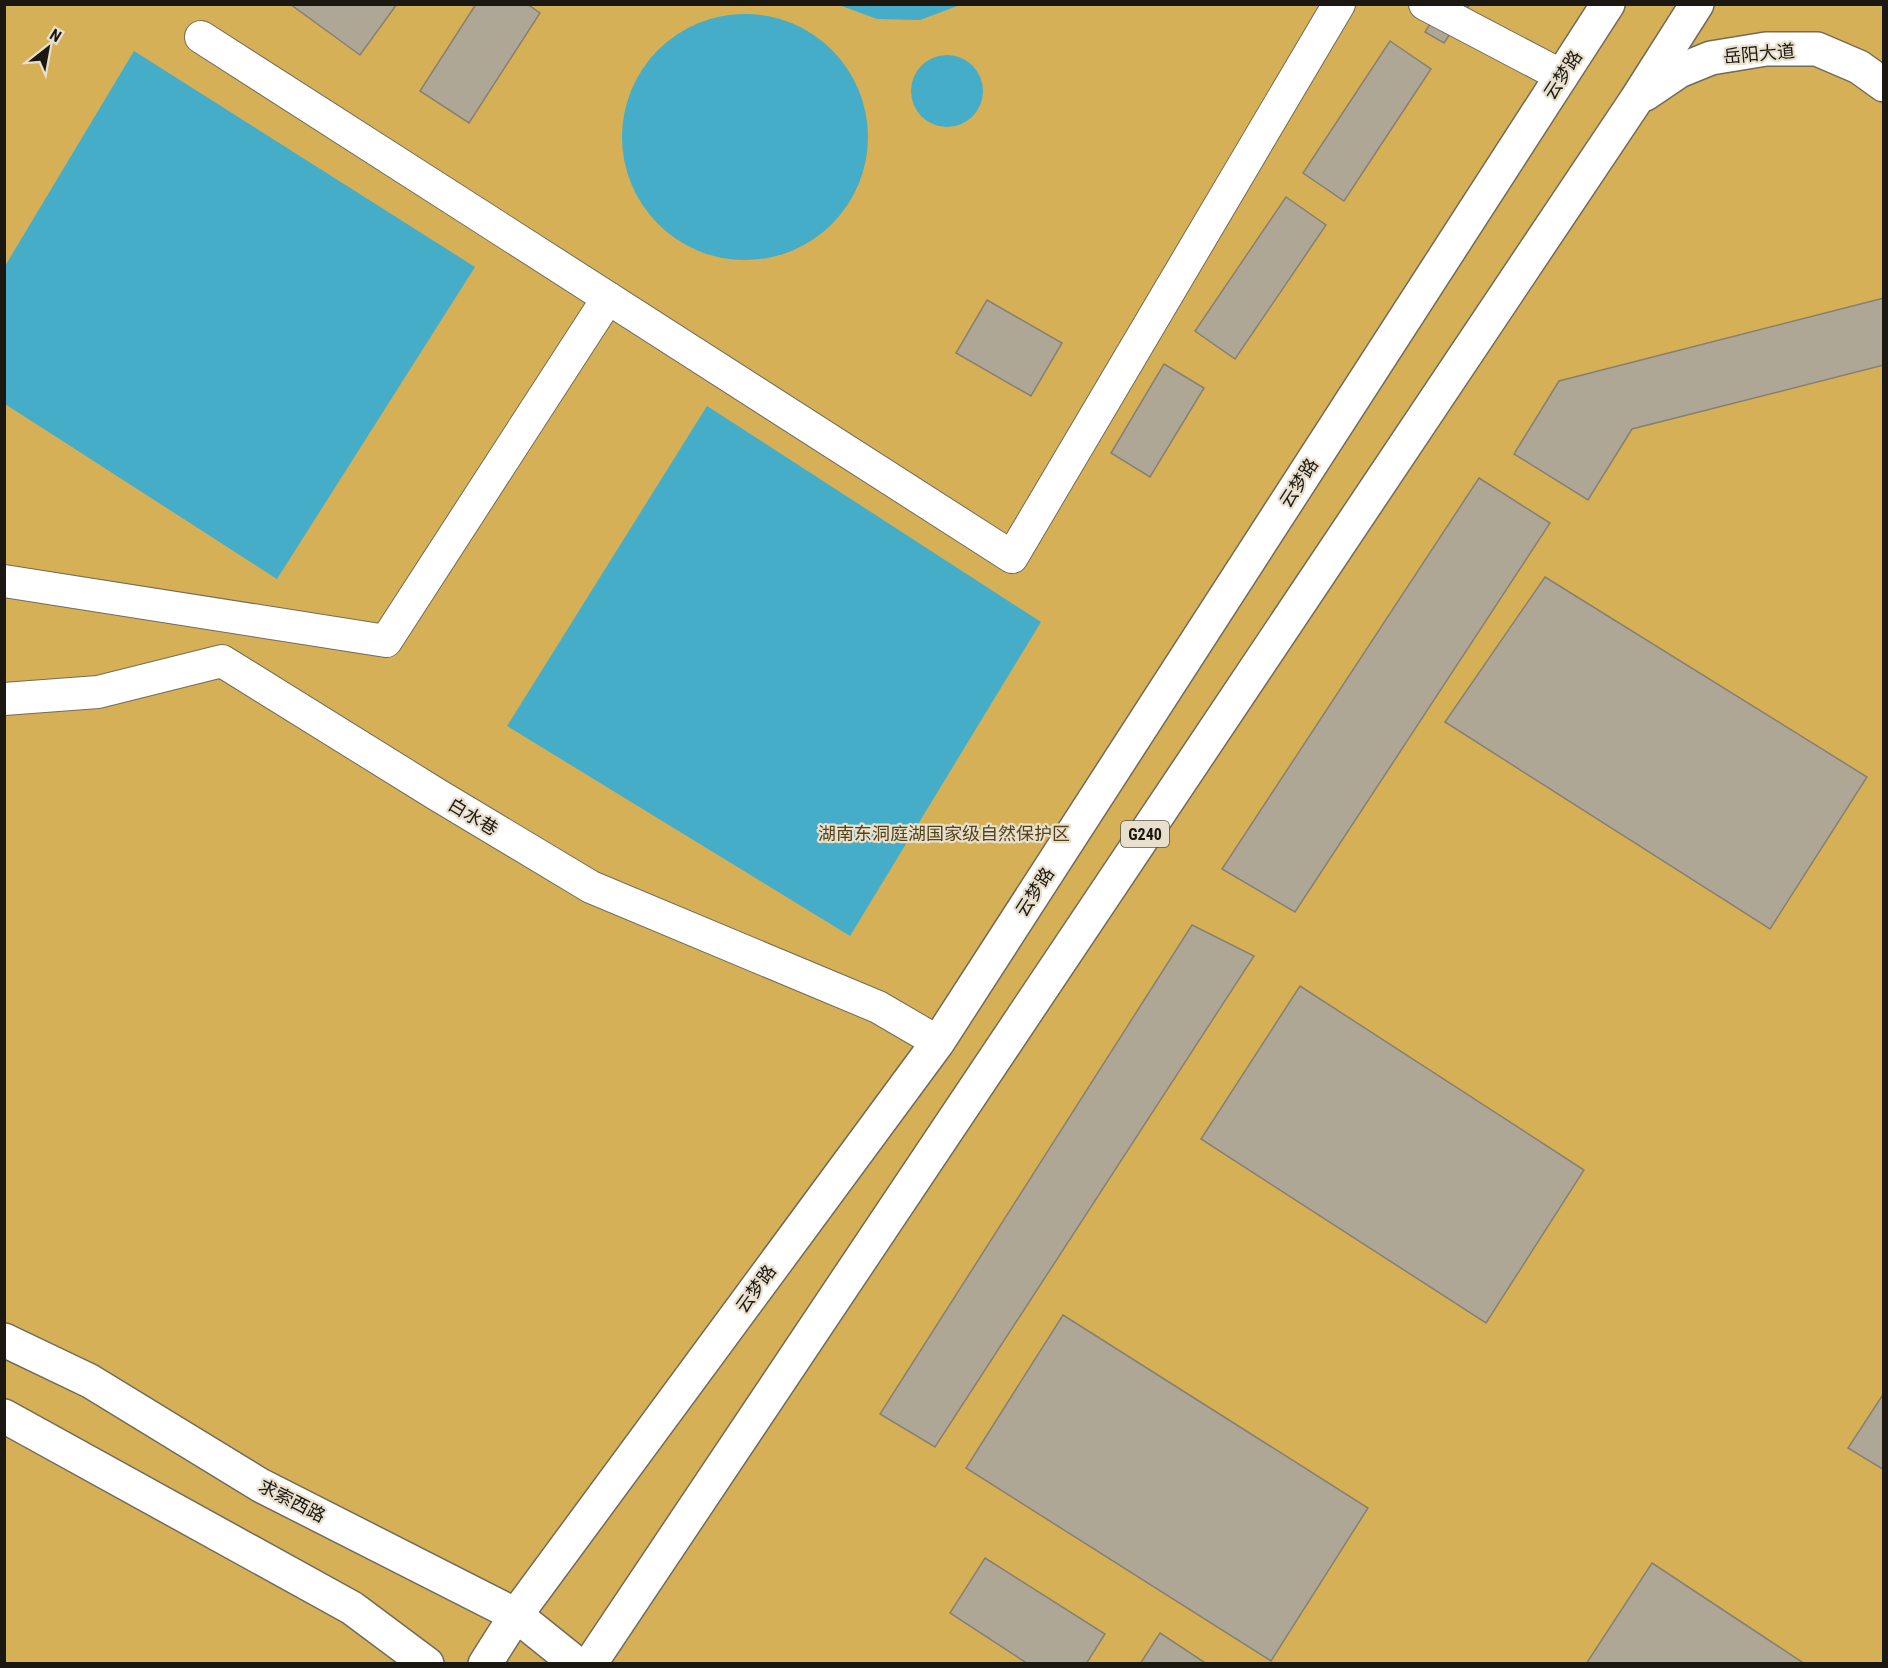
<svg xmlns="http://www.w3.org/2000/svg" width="1888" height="1668" font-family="'Roboto Condensed','Noto Sans SC',sans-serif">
	<rect width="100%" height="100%" fill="#e8dfcc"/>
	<path fill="#d6b057" d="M5 5H1883V1663L5 1664Z"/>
	<g fill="#45adc7">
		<path d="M839 5 960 4V5L920 20 877 19Z"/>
		<circle cx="745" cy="137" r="123"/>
		<path d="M134 51 475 267 277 579 5 404V266Z"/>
		<circle cx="947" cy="91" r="36"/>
		<path d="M707 406 1041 622 850 936 507 726Z"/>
	</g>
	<g fill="#afa795" stroke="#88806f" stroke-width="1.5">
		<path d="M290 4H397L360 55Z"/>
		<path d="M476 4H527L540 13 469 123 420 91Z"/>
		<path d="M1443 4H1470L1444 43 1425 32Z"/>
		<path d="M1390 41 1431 69 1344 201 1303 173Z"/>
		<path d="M1286 197 1326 225 1235 359 1195 331Z"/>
		<path d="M1884 298V365L1632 429 1588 500 1514 454 1559 381Z"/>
		<path d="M987 300 1062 343 1031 396 956 353Z"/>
		<path d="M1164 364 1204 388 1150 477 1111 453Z"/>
		<path d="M1479 478 1550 523 1295 912 1222 869Z"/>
		<path d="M1545 577 1867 777 1770 929 1445 722Z"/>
		<path d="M1192 925 1254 956 935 1447 880 1414Z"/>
		<path d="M1300 986 1584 1170 1486 1323 1201 1139Z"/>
		<path d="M1063 1315 1368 1508 1271 1661 966 1468Z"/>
		<path d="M1884 1393V1470L1848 1448Z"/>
		<path d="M985 1558 1105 1634 1086 1664H1028L950 1613Z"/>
		<path d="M1652 1563 1805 1664H1586Z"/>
		<path d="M1160 1633 1207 1664H1140Z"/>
	</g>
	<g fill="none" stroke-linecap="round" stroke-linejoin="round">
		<g stroke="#726b5a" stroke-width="34">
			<g id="street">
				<path d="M1425 4 1562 76"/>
				<path d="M201 37 1012 557 1339 4"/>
				<path d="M4 581 386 641 608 298"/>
				<path d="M4 699 98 692 222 661 436 794 591 887 878 1007 938 1042"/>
			</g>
		</g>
		<g stroke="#726b5a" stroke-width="36">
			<g id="primary">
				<path d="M1645 94 1679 71 1711 58 1766 49H1817L1859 67 1884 85"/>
				<path d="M4 1340 90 1381 260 1485 516 1615 577 1664"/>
				<path d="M4 1416 352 1608 427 1664"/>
				<path d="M485 1664 516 1615 938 1042 1608 4"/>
				<path d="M590 1664 1636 100 1697 4"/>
			</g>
		</g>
		<use href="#street" stroke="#fff" stroke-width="32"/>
		<use href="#primary" stroke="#fff" stroke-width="33"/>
	</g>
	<g text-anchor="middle" stroke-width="4.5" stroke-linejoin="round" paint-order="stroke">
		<rect fill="#e8dfcc" stroke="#58544a" stroke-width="1.5" x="1121" y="821" width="48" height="26" rx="4.5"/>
		<g font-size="16" font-weight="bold" fill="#1b1812">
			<text x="1145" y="840">G240</text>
		</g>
		<g font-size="18" fill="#1b1812" stroke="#e8dfcc">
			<text transform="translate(1759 54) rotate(-5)" y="6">岳阳大道</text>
			<text transform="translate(1563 75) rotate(-57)" y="6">云梦路</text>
			<text transform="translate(1299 483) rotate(-57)" y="6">云梦路</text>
			<text transform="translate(473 817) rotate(31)" y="6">白水巷</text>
			<text transform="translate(1035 892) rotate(-57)" y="6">云梦路</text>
			<text transform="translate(756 1289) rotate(-54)" y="6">云梦路</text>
			<text transform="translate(292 1501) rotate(27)" y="6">求索西路</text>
		</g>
		<g font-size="18" fill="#544319" stroke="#e8dfcc">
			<text x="944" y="840">湖南东洞庭湖国家级自然保护区</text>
		</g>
	</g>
	<rect width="1888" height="1668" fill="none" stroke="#1b1812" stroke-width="12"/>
	<g transform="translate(48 48) rotate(31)" stroke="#e8dfcc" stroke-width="4.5" paint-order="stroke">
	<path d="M0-4.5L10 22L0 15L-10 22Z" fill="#1b1812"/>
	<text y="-9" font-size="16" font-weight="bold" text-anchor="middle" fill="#1b1812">N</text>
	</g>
</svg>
